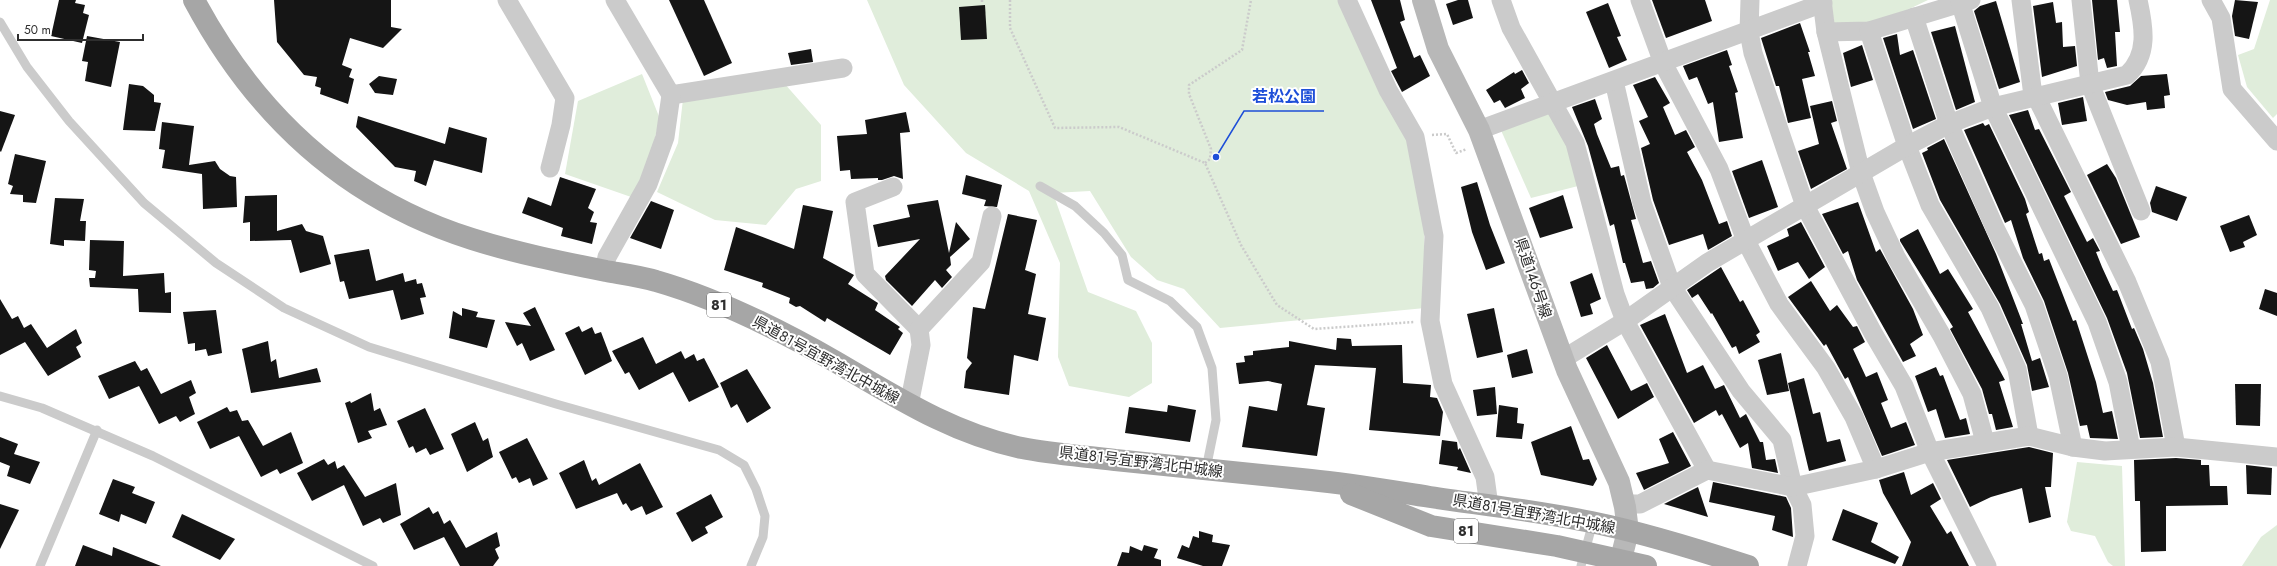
<svg xmlns="http://www.w3.org/2000/svg" width="2277" height="566" font-family="Jost,'Noto Sans JP',sans-serif">
	<rect width="100%" height="100%" fill="#fff"/>
	<g fill="#e0eddb">
		<path d="M867 0H1339L1407 119 1424 226 1425 308 1220 328 1184 289 1157 280 1131 257 1090 191 1053 193 1088 292 1136 311 1152 343V383L1129 397 1069 386 1058 357 1060 263 1029 191 966 153 904 85Z"/>
		<path d="M1829 0H1928L1882 22 1835 26Z"/>
		<path d="M2270 0H2277V114L2273 118 2247 87 2238 55 2254 49Z"/>
		<path d="M642 74 660 119 649 160 634 198 565 174 578 101Z"/>
		<path d="M784 83 821 125V181L796 189 766 225 715 220 657 192 678 143 683 99Z"/>
		<path d="M1552 107 1582 185 1531 198 1500 128Z"/>
		<path d="M2077 462 2122 466 2125 566H2113L2108 562 2095 536 2071 531 2067 522Z"/>
		<path d="M2277 525V566H2242L2261 537Z"/>
	</g>
	<g fill="#151515">
		<path d="M59 0H76L75 3 85 5 83 13 89 15 82 43 51 36Z"/>
		<path d="M274 0H391V27L402 29 383 48 350 38 342 65 352 69 349 77 354 79 348 104 320 94 321 88 315 86 317 77 304 75 277 42Z"/>
		<path d="M669 0H704L732 63 704 76Z"/>
		<path d="M1371 0H1400L1405 20 1400 22 1414 58 1420 55 1430 76 1402 92 1391 71 1397 68Z"/>
		<path d="M1458 0H1468L1473 18 1453 25 1446 4Z"/>
		<path d="M1652 0H1705L1712 21 1666 38Z"/>
		<path d="M2092 0H2117L2120 32H2115L2117 66 2107 68 2104 58 2098 60Z"/>
		<path d="M2235 0 2258 2 2249 39 2235 36 2232 16Z"/>
		<path d="M1996 1 2020 82 1999 89 1974 11 1980 6Z"/>
		<path d="M2053 2 2056 23 2062 22 2063 47 2075 46 2077 66 2042 77 2033 6Z"/>
		<path d="M1608 3 1621 36 1617 37 1627 60 1609 68 1586 12Z"/>
		<path d="M985 5 987 39 961 40 959 7Z"/>
		<path d="M1800 23 1810 52H1808L1815 76 1802 79 1811 118 1788 123 1779 86H1776L1761 38Z"/>
		<path d="M1955 26 1975 102 1956 110 1931 32Z"/>
		<path d="M1897 34 1900 55 1913 50 1936 119 1913 129 1883 38Z"/>
		<path d="M87 36 120 42 111 87 85 81 88 62 82 61Z"/>
		<path d="M1862 45 1873 80 1851 87 1843 53Z"/>
		<path d="M811 49 813 62 791 65 788 53Z"/>
		<path d="M1727 50 1732 65 1729 66 1738 92 1735 93 1743 138 1719 142 1713 102 1708 104 1697 77 1689 80 1683 66Z"/>
		<path d="M1522 70 1529 83 1521 89 1525 98 1505 108 1500 100 1494 103 1486 90 1514 72 1515 74Z"/>
		<path d="M2167 74 2170 95 2164 96 2165 108 2147 110 2146 102 2127 105 2108 100 2105 92 2130 86 2141 76Z"/>
		<path d="M379 76 397 79 393 95 375 93 369 84Z"/>
		<path d="M1655 77 1670 103 1663 107 1675 135 1686 130 1695 147 1687 152 1702 180 1719 224 1727 221 1732 236 1708 250 1703 234 1669 245 1653 200 1641 148 1650 144 1639 121 1648 117 1633 85Z"/>
		<path d="M129 84 143 86 154 95V102L161 103 155 131 123 130Z"/>
		<path d="M2083 97 2087 121 2062 125 2058 103Z"/>
		<path d="M1595 99 1602 119 1594 124 1597 134 1611 168 1619 166 1621 176 1624 175 1636 219 1631 220 1643 263 1651 261 1659 283 1653 288 1646 289 1644 281 1631 283 1625 263H1623L1614 224 1610 226 1588 146 1572 107Z"/>
		<path d="M1832 101 1837 121 1831 123 1847 169 1811 189 1798 151 1819 144 1810 106Z"/>
		<path d="M2028 110 2035 130 2039 129 2071 192 2064 196 2087 242 2093 238 2100 251 2096 252 2102 267 2113 291 2117 290 2132 329 2134 328 2143 349 2153 383 2163 437 2140 438 2127 373 2107 318 2009 115Z"/>
		<path d="M0 111 15 115 1 152 0 151Z"/>
		<path d="M906 112 910 132 900 133 903 179 894 176 882 180H878V178L851 179 850 170 840 171 837 136 867 134 865 120Z"/>
		<path d="M358 116 445 144 449 127 487 138 482 173 434 160 426 186 414 181 416 171 395 167 356 127Z"/>
		<path d="M162 122 194 126 189 165 215 161 220 169 230 176 236 177 237 207 203 209 202 174 162 168 165 150 159 149Z"/>
		<path d="M1983 123 1985 126 1989 124 2025 199 2029 212 2026 214 2039 254 2042 253 2044 261 2049 259 2073 321 2076 320 2096 382 2103 413 2112 411 2118 439 2090 438 2087 425 2080 426 2068 373 2044 301 2023 258 2011 220 2005 223 1964 130Z"/>
		<path d="M1944 139 1996 254 2023 324H2021L2032 361 2040 358 2049 387 2032 391 2027 365 2000 304 1940 200 1922 153 1928 150 1927 148Z"/>
		<path d="M15 154 46 161 36 203 23 202V195L10 194 13 186 8 184Z"/>
		<path d="M1762 160 1778 207 1749 218 1732 171Z"/>
		<path d="M2107 164 2116 178 2140 237 2121 244 2087 175Z"/>
		<path d="M966 175 1002 185 997 207 984 206 986 200 962 194Z"/>
		<path d="M560 177 596 189 588 208 594 212 590 222 597 223 592 244 561 236 563 228 522 213 528 197 551 206Z"/>
		<path d="M1477 182 1490 225 1505 263 1486 270 1472 232 1461 187Z"/>
		<path d="M2156 186 2187 197 2177 221 2152 212 2150 203Z"/>
		<path d="M277 195V231L302 224 306 231 323 236 331 264 300 273 291 240 250 241V222L243 223 245 196Z"/>
		<path d="M1563 195 1573 228 1540 238 1529 208Z"/>
		<path d="M55 198 84 199 80 221H86L85 241 64 240V246L50 244Z"/>
		<path d="M938 200 949 253 956 222 970 239 950 257 951 265 946 270 952 277 942 288 935 280 912 306 886 280 885 276 920 239 878 247 873 225 910 217 907 205Z"/>
		<path d="M651 201 674 210 661 249 630 238Z"/>
		<path d="M1858 202 1876 252 1880 249 1913 309 1923 335 1910 344 1916 356 1903 362 1857 280 1848 251 1843 254 1822 214Z"/>
		<path d="M803 205 833 211 823 258 854 275 848 284 878 303 875 310 900 327 898 329 903 333 890 355 827 318 825 322 800 306 796 307 789 303 790 298 762 287 763 283 724 270 736 227 794 249Z"/>
		<path d="M1008 214 1037 220 1025 270 1036 274 1028 314 1046 318 1038 361 1014 355 1009 395 964 388 966 371 972 363 967 358 973 307 985 309Z"/>
		<path d="M2249 215 2257 235 2243 242 2245 247 2230 252 2220 226Z"/>
		<path d="M1801 222 1825 267 1809 279 1798 262 1778 271 1767 246 1789 236 1787 229Z"/>
		<path d="M1918 229 1940 274 1948 269 1973 309 1968 312 2005 380 1999 382 2013 427 1996 430 1992 414H1989L1982 389 1950 329 1953 327 1900 241V239Z"/>
		<path d="M90 240 124 241 123 276 164 273 165 293 171 292V313L139 312 138 289 90 287 89 278H95L96 271 89 270Z"/>
		<path d="M369 249 376 281 403 273 405 282 416 279 417 284 422 283 426 297 420 298 424 314 401 320 393 290 349 299 344 281 340 282 334 255Z"/>
		<path d="M1721 267 1740 302 1743 300 1760 332 1756 335 1760 342 1739 354 1736 346 1732 348 1712 313 1711 314 1698 294 1692 298 1687 290Z"/>
		<path d="M1592 273 1601 299 1590 304 1593 314 1581 317 1570 282Z"/>
		<path d="M1811 281 1830 311 1837 305 1853 327 1857 326 1865 342 1853 349 1866 377 1877 372 1888 400 1881 403 1891 428 1906 422 1915 445 1882 456 1848 377 1845 379 1826 344 1824 346 1788 297Z"/>
		<path d="M2265 289 2277 293V316L2259 309Z"/>
		<path d="M0 299 12 319 18 316 24 328 31 324 47 348 76 329 82 343 76 347 81 357 48 376 25 342 0 355Z"/>
		<path d="M535 307 555 350 530 361 522 343 517 346 505 322 531 326 523 313Z"/>
		<path d="M462 308 478 312 476 317 495 320 487 348 449 338 453 311 462 316Z"/>
		<path d="M1494 308 1503 352 1477 358 1467 314Z"/>
		<path d="M216 310 222 353 208 356 206 349 195 351V343L188 344 183 312Z"/>
		<path d="M1665 314 1687 373 1703 365 1715 389 1724 385 1740 418 1746 414 1760 442H1763L1766 460 1775 459 1778 473 1752 468 1748 443 1740 448 1722 414 1719 416 1716 410 1694 423 1640 325Z"/>
		<path d="M579 326 582 332 592 327 595 334 601 332 612 361 585 375 565 333Z"/>
		<path d="M643 337 656 364 681 351 685 359 694 354 697 361 704 358 719 387 689 402 673 372 639 390 629 372 625 374 612 351Z"/>
		<path d="M1337 338 1351 339 1352 346 1402 345 1403 383 1431 385 1430 397 1437 398 1443 412 1440 436 1369 430 1376 368 1315 365 1307 405 1325 408 1317 456 1242 447 1249 406 1277 411 1282 384 1268 381 1239 384 1236 363 1245 362 1244 356 1253 355V351L1289 347V341L1336 350Z"/>
		<path d="M268 341 271 362 276 359 279 378 317 368 321 382 251 393 242 349Z"/>
		<path d="M1607 345 1631 391 1647 383 1654 397 1618 419 1586 358Z"/>
		<path d="M1527 349 1533 373 1512 378 1507 355Z"/>
		<path d="M1781 353 1789 391 1767 395 1758 360Z"/>
		<path d="M135 361 141 371 147 368 161 394 191 380 196 393 189 397 195 414 180 422 176 416 159 424 139 386 109 399 98 376Z"/>
		<path d="M1936 367 1940 376 1943 375 1960 420 1966 418 1970 434 1945 438 1936 409 1928 412 1915 376Z"/>
		<path d="M747 369 771 408 747 423 737 404 731 408 720 383Z"/>
		<path d="M1804 378 1813 414 1820 412 1827 442 1840 439 1846 461 1809 471 1788 383Z"/>
		<path d="M2235 384H2261L2260 426 2236 425Z"/>
		<path d="M1495 387 1497 414 1477 416 1473 390Z"/>
		<path d="M371 393 374 411 380 408 387 425 368 431 372 438 358 443 345 403 350 401 351 403Z"/>
		<path d="M1168 405 1196 410 1190 442 1125 433 1129 407 1167 412Z"/>
		<path d="M1499 405 1518 408 1517 423 1524 424 1522 439 1496 437Z"/>
		<path d="M227 407 230 412 237 410 242 421 248 420 263 446 291 432 303 463 280 474 277 469 261 477 239 436 210 449 197 422Z"/>
		<path d="M425 408 444 449 430 455 426 448 416 453 413 446 409 448 397 421Z"/>
		<path d="M475 422 483 441 488 438 493 457 467 472 451 434Z"/>
		<path d="M1571 426 1583 460 1589 459 1597 479 1593 486 1541 475 1531 442Z"/>
		<path d="M1673 432 1691 466 1644 490 1636 473 1669 463 1659 439Z"/>
		<path d="M0 437 18 444 14 454 40 462 30 484 7 476 10 466 0 462Z"/>
		<path d="M527 438 548 479 533 486 530 478 519 483 516 477 512 479 499 452Z"/>
		<path d="M1442 440 1457 442 1458 450 1460 448 1471 473 1457 470 1458 467 1439 464Z"/>
		<path d="M2029 447 2053 453 2051 487H2045L2051 517 2029 523 2022 488 1991 497 1970 507 1947 460Z"/>
		<path d="M2176 458 2201 460V465H2209L2210 486H2227L2228 505 2166 506V551L2141 552 2140 501H2135L2134 460Z"/>
		<path d="M324 459 328 465 335 461 338 472 337 469 344 465 365 497 396 483 401 515 383 523 380 518 363 526 344 485 312 501 297 473Z"/>
		<path d="M584 460 592 481 596 478 599 485 640 463 663 507 646 515 642 506 631 511 626 503 623 505 617 493 576 509 559 473Z"/>
		<path d="M2246 465 2272 468 2271 495 2247 494Z"/>
		<path d="M1904 472 1911 495 1933 483 1941 499 1930 506 1947 534 1951 531 1969 566H1902L1911 542 1883 493 1879 480Z"/>
		<path d="M113 479 135 487 132 493 155 502 146 524 121 514 119 522 99 514Z"/>
		<path d="M1713 482 1786 497 1791 508 1793 537 1772 530 1775 516 1709 502Z"/>
		<path d="M1698 487 1708 517 1664 504Z"/>
		<path d="M711 494 723 517 705 527 708 533 692 542 676 513Z"/>
		<path d="M0 504 19 510 0 549Z"/>
		<path d="M429 507 433 514 438 511 444 524 450 520 466 548 497 532 500 546 495 549 499 558 493 566H460L444 537 414 550 400 524Z"/>
		<path d="M1843 509 1878 523 1871 542 1899 557 1895 564 1832 540Z"/>
		<path d="M182 514 235 539 220 560 172 537Z"/>
		<path d="M1199 531 1213 535 1212 542 1230 545 1222 566H1203L1177 558 1182 545 1189 548 1193 536 1199 538Z"/>
		<path d="M83 545 112 556 113 547 161 566H75Z"/>
		<path d="M1144 545 1158 549 1154 558 1161 560V566H1117L1122 552 1129 553 1130 546 1142 551Z"/>
	</g>
	<g fill="none" stroke-linecap="round" stroke-linejoin="round">
		<g stroke="#cbcbcb" stroke-width="2.5" stroke-dasharray="2 2" stroke-linecap="butt">
			<path d="M982 0V2"/>
			<path d="M1010 0V28L1055 128 1119 127 1205 163 1241 245 1277 305 1314 329 1414 322"/>
			<path d="M1432 135 1447 134 1456 153 1467 149"/>
			<path d="M1205 163 1210 159 1211 149 1189 94V85L1242 50 1251 0"/>
		</g>
		<g stroke="#cbcbcb" stroke-width="9">
			<path d="M0 22 27 67 69 121 144 203 216 263 284 308 369 347 556 404 719 450 744 465 756 489 765 516 763 537 751 566"/>
			<path d="M1040 186 1075 206 1104 233 1122 255 1128 280 1170 301 1197 327 1212 368 1216 420 1206 469"/>
			<path d="M0 396 42 408 153 456 373 566"/>
			<path d="M40 566 97 430"/>
			<path d="M1581 566 1593 522"/>
		</g>
		<g stroke="#cbcbcb" stroke-width="19">
			<path d="M507 0 565 98 561 125 550 168"/>
			<path d="M1347 0 1388 90 1415 137 1434 236 1430 321 1443 384 1485 477 1489 506"/>
			<path d="M1501 0 1511 28 1575 143 1615 294 1625 321 1707 470"/>
			<path d="M1640 0 1663 63 1719 169 1746 241 1779 304 1826 368 1854 417 1876 469"/>
			<path d="M1750 0 1749 32 1753 53 1805 206 1873 333 1904 386 1930 452 1987 566"/>
			<path d="M1822 0 1826 32 1869 31 1971 0"/>
			<path d="M2021 0 2032 88 2127 282 2160 362 2176 447"/>
			<path d="M2081 0 2090 84 2141 211"/>
			<path d="M2211 0 2221 18 2232 89 2277 141"/>
			<path d="M1960 2 1993 107 2097 322 2118 382 2131 449"/>
			<path d="M1914 17 1949 124 1995 228 2034 305 2058 376 2073 447"/>
			<path d="M1869 31 1907 146 1930 205 1990 308 2017 369 2029 436"/>
			<path d="M1826 32 1861 173 1875 212 1896 257 1942 336 1972 394 1985 442"/>
			<path d="M1614 81 1642 203 1672 287 1741 391 1782 440 1793 487 1802 505 1805 536 1797 566"/>
			<path d="M671 95 843 68"/>
			<path d="M1479 130 1823 3"/>
			<path d="M893 187 855 202 865 274 919 329"/>
			<path d="M604 271 607 257 648 184 665 137 671 95 615 0"/>
			<path d="M1563 359 1625 321 1707 263 1907 146 1949 124 1993 107 2127 75C2149 55 2144 27 2138 0"/>
			<path d="M909 405 921 345 919 329 981 262 992 216"/>
			<path d="M1624 504H1640L1707 470 1793 487 1876 469 1930 452 2029 436 2073 447 2105 451 2176 447 2277 457"/>
		</g>
		<path stroke="#b8b8b8" stroke-width="22" d="M1423 0 1438 49 1479 130 1567 370 1619 482 1625 507 1628 531 1621 559"/>
		<g stroke="#a6a6a6" stroke-width="22">
			<path d="M194 0C256 116 345 199 472 239 516 253 561 262 606 271 623 274 640 276 656 281 719 299 780 330 836 362 896 397 953 434 1022 448 1052 454 1084 456 1115 460 1181 467 1246 473 1311 480 1351 484 1391 491 1430 497 1484 505 1538 511 1591 522 1645 533 1696 549 1748 566"/>
			<path d="M1351 494 1431 526 1557 546 1646 566"/>
		</g>
	</g>
	<g text-anchor="middle" stroke-width="4" stroke-linejoin="round" paint-order="stroke">
		<g fill="#fff" stroke="#6d6d6d" stroke-width="1">
			<rect x="707" y="293" width="24" height="24" rx="3"/>
			<rect x="1454" y="519" width="24" height="24" rx="3"/>
		</g>
		<g font-size="14" font-weight="bold" fill="#2e2e2e">
			<text x="719" y="310">81</text>
			<text x="1466" y="536">81</text>
		</g>
		<g font-size="15" fill="#2e2e2e" stroke="#fff">
			<text transform="translate(1533 278) rotate(71)" y="5">県道146号線</text>
			<text transform="translate(826 360) rotate(29)" y="5">県道81号宜野湾北中城線</text>
			<text transform="translate(1141 462) rotate(7)" y="5">県道81号宜野湾北中城線</text>
			<text transform="translate(1534 514) rotate(10)" y="5">県道81号宜野湾北中城線</text>
		</g>
	</g>
	<path fill="none" stroke="#1d4ed8" stroke-width="1.5" d="M1216 157L1244 111H1324"/>
	<circle fill="#1d4ed8" stroke="#fff" stroke-width="1.5" cx="1216" cy="157" r="4"/>
	<g font-size="16" text-anchor="middle" font-weight="bold" fill="#1d4ed8" stroke="#fff" stroke-width="4" stroke-linejoin="round" paint-order="stroke">
		<text x="1284" y="102">若松公園</text>
	</g>
	<path d="M18 34v6h125v-6" fill="none" stroke="#2e2e2e" stroke-width="2"/>
	<text x="24" y="34" font-size="12" fill="#2e2e2e" stroke="#ffffff" stroke-width="3" paint-order="stroke">50 m</text>
</svg>
